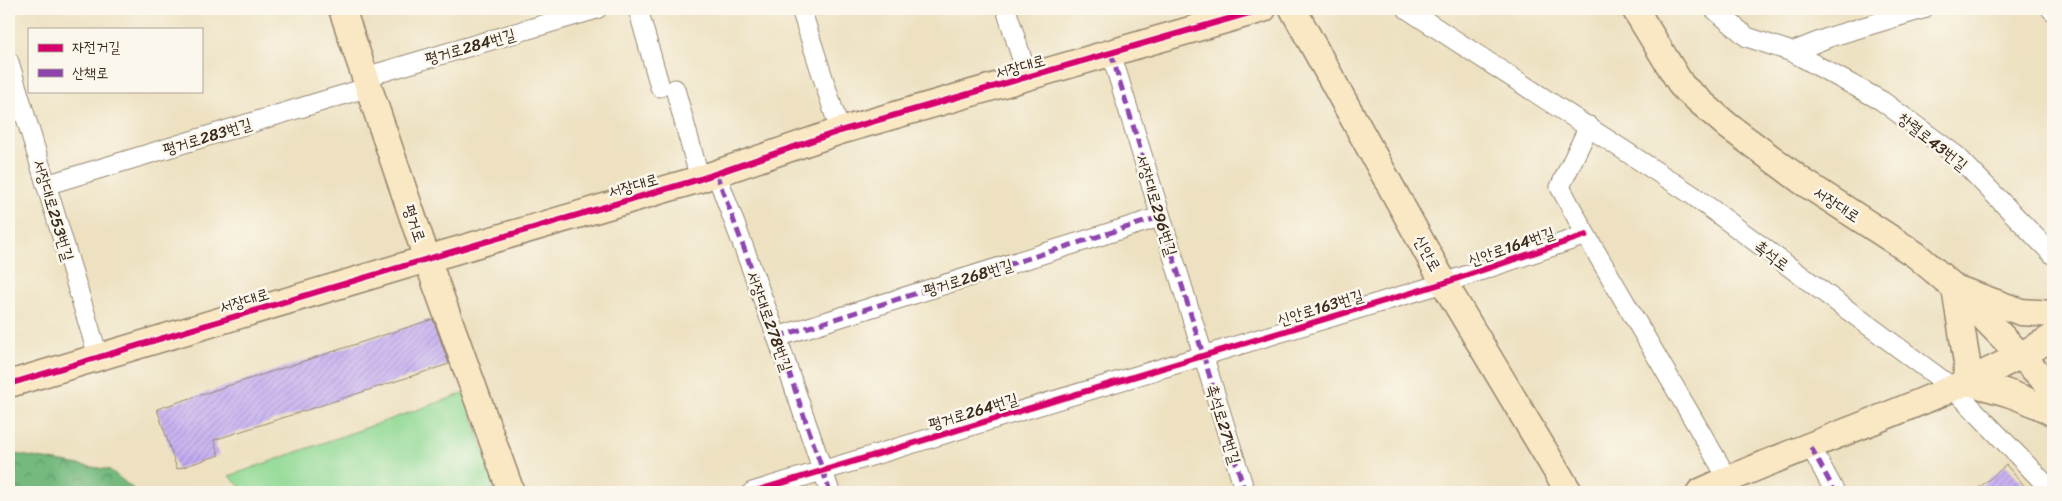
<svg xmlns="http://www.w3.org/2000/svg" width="2062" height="501" font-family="Sriracha,'Poor Story',sans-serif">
	<defs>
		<pattern id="forest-crowns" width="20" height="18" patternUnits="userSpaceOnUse" patternTransform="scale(1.25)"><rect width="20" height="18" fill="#74b97e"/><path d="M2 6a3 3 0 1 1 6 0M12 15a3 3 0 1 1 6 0" fill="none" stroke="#609767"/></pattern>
		<pattern id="building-hatch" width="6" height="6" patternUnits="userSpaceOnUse" patternTransform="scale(1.25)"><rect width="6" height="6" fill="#c3acf3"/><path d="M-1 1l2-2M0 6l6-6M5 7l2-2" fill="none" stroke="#a08cc4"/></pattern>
	</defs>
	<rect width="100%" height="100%" fill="#fbf7ec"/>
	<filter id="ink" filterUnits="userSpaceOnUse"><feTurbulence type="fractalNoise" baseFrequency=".02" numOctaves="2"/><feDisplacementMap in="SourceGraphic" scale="10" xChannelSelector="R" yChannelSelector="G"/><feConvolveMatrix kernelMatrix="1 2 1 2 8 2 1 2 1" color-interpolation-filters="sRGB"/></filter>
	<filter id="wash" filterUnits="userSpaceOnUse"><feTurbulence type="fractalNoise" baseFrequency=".0096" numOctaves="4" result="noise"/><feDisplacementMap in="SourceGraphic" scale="20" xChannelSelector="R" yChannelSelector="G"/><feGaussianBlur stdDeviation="1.12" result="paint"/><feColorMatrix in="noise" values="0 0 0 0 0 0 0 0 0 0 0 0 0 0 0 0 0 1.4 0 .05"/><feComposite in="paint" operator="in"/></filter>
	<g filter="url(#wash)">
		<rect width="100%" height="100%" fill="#ede1c1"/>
		<path fill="url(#forest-crowns)" stroke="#58724e" d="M9 453 110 470 137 492H9Z"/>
		<path fill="#90d994" stroke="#668259" d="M465 393 497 492H246L229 476Z"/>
		<g id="blocks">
			<g fill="url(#building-hatch)">
				<path d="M433 319 449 364 214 440 219 455 177 469 157 409Z"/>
				<path d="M2006 465 2030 492H1974Z"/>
			</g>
		</g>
	</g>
	<g filter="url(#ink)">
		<use href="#blocks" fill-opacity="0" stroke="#948670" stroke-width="1"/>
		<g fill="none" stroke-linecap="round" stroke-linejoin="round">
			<g stroke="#948670" stroke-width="21">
				<g id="street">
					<path d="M638 9 660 87"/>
					<path d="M801 9 840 131"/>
					<path d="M1006 9 1028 78"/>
					<path d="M1407 9 1691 194 1953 388 2053 492"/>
					<path d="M1714 9 1747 37 1792 52 1882 101 1957 156 2053 255"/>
					<path d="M2051 9 2053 11"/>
					<path d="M1792 52 1830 37 1923 9"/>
					<path d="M1111 53 1245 492"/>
					<path d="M9 62 99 359"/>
					<path d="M365 77 597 9"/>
					<path d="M675 89 700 179"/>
					<path d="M1589 126 1560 187 1586 235 1728 479"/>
					<path d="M716 173 777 337 830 492"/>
					<path d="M46 185 369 87"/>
					<path d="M777 337 1160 217"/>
					<path d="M1811 447 1835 492"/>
					<path d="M752 492 1444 283 1586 235"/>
				</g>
			</g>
			<g stroke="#948670" stroke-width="29">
				<g id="secondary">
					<path d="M342 9 427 259 511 492"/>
					<path d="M1293 9 1444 283 1569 492"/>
					<path d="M1635 9 1682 86 1728 126 1802 181 1916 255 1955 288 2053 389"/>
					<path d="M1955 288 1967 363 1966 382C1997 389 2025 397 2053 413"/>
					<path d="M1960 290 2021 312 2053 314"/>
					<path d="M9 384 427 259 700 179 840 131 1263 9"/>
					<path d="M1700 492C1816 438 1942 403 2053 337"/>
				</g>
			</g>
			<use href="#street" stroke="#fff" stroke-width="19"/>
			<use href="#secondary" stroke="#fae7c3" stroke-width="26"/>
			<g stroke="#8e44ad" stroke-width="5" stroke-dasharray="10 5" stroke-linecap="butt">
				<path d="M1111 53 1245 492"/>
				<path d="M716 173 777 337 830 492"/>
				<path d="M777 337 1160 217"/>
				<path d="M1811 447 1835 492"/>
			</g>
			<g stroke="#fbf7ec" stroke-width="9">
				<g id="cycleway">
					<path d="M9 384 427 259 700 179 840 131 1263 9"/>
					<path d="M752 492 1444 283 1586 235"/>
				</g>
			</g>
			<use href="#cycleway" stroke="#d6006c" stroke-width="6"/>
		</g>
	</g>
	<g text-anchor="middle" stroke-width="5" stroke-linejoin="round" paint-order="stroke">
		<g font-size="16" fill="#3b2a1e" stroke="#fbf7ec">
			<text transform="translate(470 46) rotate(-16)" y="6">평거로284번길</text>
			<text transform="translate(1020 66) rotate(-16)" y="6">서장대로</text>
			<text transform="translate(207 136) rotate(-17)" y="6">평거로283번길</text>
			<text transform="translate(1933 141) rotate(38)" y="6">창렬로43번길</text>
			<text transform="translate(633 185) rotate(-16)" y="6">서장대로</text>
			<text transform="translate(1837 204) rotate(33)" y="6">서장대로</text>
			<text transform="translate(1157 205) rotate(73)" y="6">서장대로296번길</text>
			<text transform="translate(54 210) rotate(73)" y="6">서장대로253번길</text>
			<text transform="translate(415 223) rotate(71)" y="6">평거로</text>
			<text transform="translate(1511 246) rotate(-19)" y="6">신안로164번길</text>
			<text transform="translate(1428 253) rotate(61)" y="6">신안로</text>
			<text transform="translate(1772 255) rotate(37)" y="6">촉석로</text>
			<text transform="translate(968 277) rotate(-17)" y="6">평거로268번길</text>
			<text transform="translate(244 300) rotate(-17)" y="6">서장대로</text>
			<text transform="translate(1320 307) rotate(-17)" y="6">신안로163번길</text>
			<text transform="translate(770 321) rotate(70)" y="6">서장대로278번길</text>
			<text transform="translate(973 411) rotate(-17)" y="6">평거로264번길</text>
			<text transform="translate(1224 424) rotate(73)" y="6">촉석로27번길</text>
		</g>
	</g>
	<rect width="2062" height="501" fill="none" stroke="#fbf7ec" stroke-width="30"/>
	<rect x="28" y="28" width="175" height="65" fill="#fbf7ec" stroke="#aea59a"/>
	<rect x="38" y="44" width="25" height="8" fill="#d6006c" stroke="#aea59a"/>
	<text x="72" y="52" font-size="15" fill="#3b2a1e">자전거길</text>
	<rect x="38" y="69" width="25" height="8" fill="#8e44ad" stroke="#aea59a"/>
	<text x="72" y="78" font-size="15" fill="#3b2a1e">산책로</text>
</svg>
